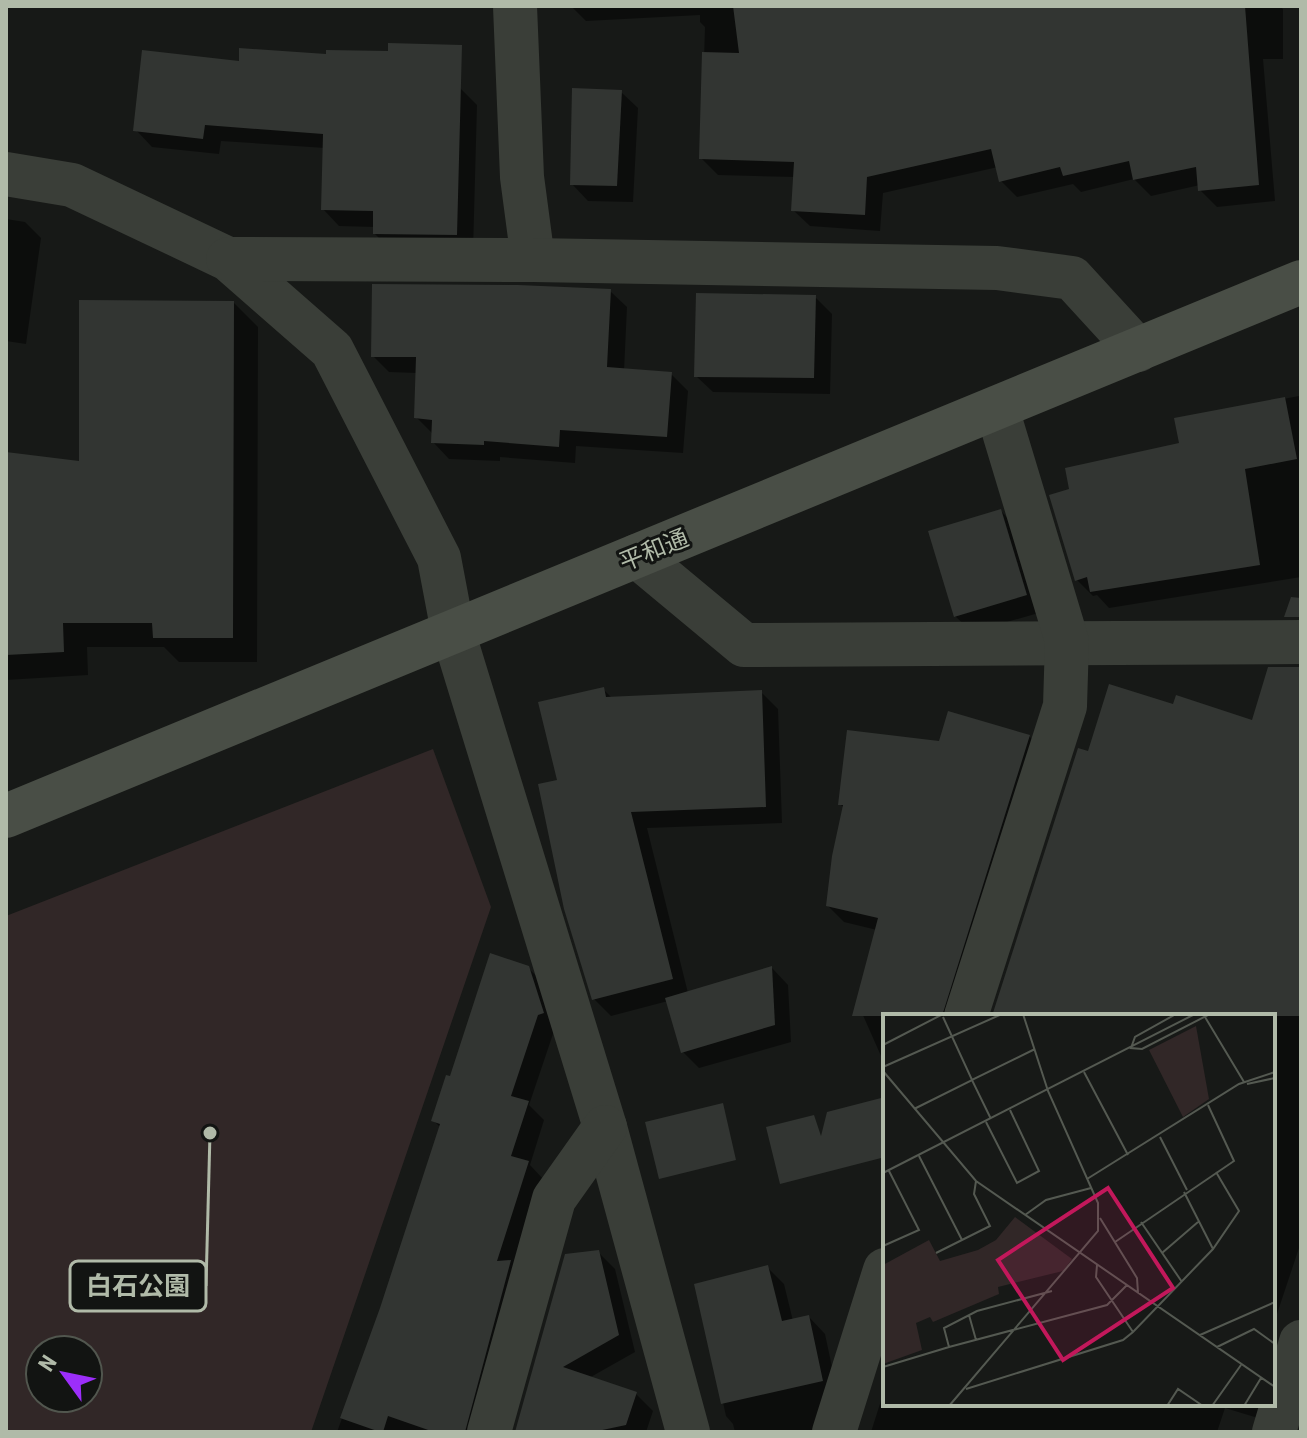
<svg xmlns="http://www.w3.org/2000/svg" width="1307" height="1438" font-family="'Roboto Condensed','Noto Sans JP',sans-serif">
	<rect width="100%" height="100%" fill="#171917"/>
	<path fill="#312727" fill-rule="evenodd" d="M433 749 491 907 311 1432H6V916ZM40 1350H88V1398H40Z"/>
	<g fill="#0007">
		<path d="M571 6H1280L1283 9V59H1263L1275 201 1217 207 1200 190V185L1151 196 1134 179 1081 192 1073 184 1017 197 1001 181 998 167 883 193 880 231 810 226 793 210 795 177 718 175 701 158 705 27 700 22V15L586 21Z"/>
		<path d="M460 88 477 105 473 251 391 250 375 234V227L339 226 323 209 325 148 221 141 219 154 152 147 136 130Z"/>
		<path d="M621 92 638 108 633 202 588 201 572 184Z"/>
		<path d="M6 219 25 222 41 238 26 344 6 341Z"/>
		<path d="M610 291 627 307 624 371 671 374 688 391 683 453 576 446 575 463 500 457V461L449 459 433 442V434L416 417 417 373 389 372 373 356Z"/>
		<path d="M815 297 832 314 830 394 713 392 696 376Z"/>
		<path d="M234 303 258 327 257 662H179L164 647H87L88 675 6 680V454L81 463Z"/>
		<path d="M1301 368V577L1109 608 1097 595 1093 596 1077 580 1181 444 1176 419 1299 396Z"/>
		<path d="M1001 511 1017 528 1042 612 972 632 955 616Z"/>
		<path d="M1301 676V1242L1273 1326V1016H994L1089 754 1174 706 1253 722Z"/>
		<path d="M603 689 612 698 761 692 778 709 782 823 647 828 688 993 772 968 788 985 791 1042 699 1068 683 1052 668 1001 611 1016 594 999 559 782Z"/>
		<path d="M1029 736 1045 753 961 1016H885V1065L858 1004 877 930 844 922 828 906 845 809 840 804 941 744Z"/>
		<path d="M528 968 546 985 554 1031 529 1105 544 1120 530 1165 544 1180 484 1432H337L382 1308 441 1128 433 1120 451 1079Z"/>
		<path d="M598 1252 615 1269 635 1352 589 1378 636 1394 653 1411 646 1432H517Z"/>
		<path d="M767 1267 784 1284 793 1321 809 1317 825 1334 839 1400 829 1432H735L733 1424 726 1416 697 1285Z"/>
		<path d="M885 1388V1404H1263L1258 1418 1225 1408 1217 1432H871Z"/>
	</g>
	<g fill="#323532">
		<path d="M733 6H1245L1259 185 1198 191 1196 167 1133 180 1129 161 1063 176 1060 167 999 182 991 149 867 177 865 215 791 211 794 162 699 159 702 52 739 53Z"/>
		<path d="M388 43 462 45 457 235 373 234V211L321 210 323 134 205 125 203 139 133 131 142 50 239 61V48L326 54V50L388 51Z"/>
		<path d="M572 88 622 90 617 186 570 185Z"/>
		<path d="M372 284 518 285 611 289 607 367 672 372 667 437 560 430 559 447 484 441V445L431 443 432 420 414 418 416 357H371Z"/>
		<path d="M696 293 816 295 814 378 694 377Z"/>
		<path d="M79 300 234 301 233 638H153L152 623H63L64 652 6 655V452L79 461Z"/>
		<path d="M1285 397 1297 459 1245 469 1260 565 1090 592 1087 577 1075 581 1049 495 1069 489 1065 468 1179 443 1174 418Z"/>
		<path d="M1001 509 1027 595 954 617 928 531Z"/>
		<path d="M1291 597 1301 598V617H1284Z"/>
		<path d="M1268 667H1301V1016H992L1078 748 1088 751 1109 684 1173 704 1176 695 1252 720Z"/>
		<path d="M604 687 606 697 762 690 766 807 631 812 673 979 592 1000 564 909 538 784 557 780 538 702Z"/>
		<path d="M948 711 1030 735 942 1016H852L878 918 826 906 832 856 843 805H838L847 730 939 741Z"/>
		<path d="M490 953 529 966 544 1013 538 1015 511 1096 529 1101 511 1156 529 1161 497 1261 511 1260 465 1432H434L388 1416 383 1432H380L340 1418 380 1308 440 1124 431 1121 446 1075 450 1076Z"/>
		<path d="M772 966 775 1025 681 1053 665 998Z"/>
		<path d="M885 1097V1157L780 1184 766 1127 814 1115 821 1136 827 1112Z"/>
		<path d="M723 1103 736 1160 659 1179 645 1122Z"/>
		<path d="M599 1250 619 1335 563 1367 637 1392 626 1425 593 1432H515L565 1254Z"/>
		<path d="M768 1265 782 1321 809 1315 823 1381 721 1404 694 1284Z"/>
	</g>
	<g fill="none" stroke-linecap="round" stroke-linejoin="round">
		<g stroke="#3a3e38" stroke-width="44">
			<path d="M515 6 522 177 533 260"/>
			<path d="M6 174 72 185 228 259 332 350 439 558 453 632 605 1127 688 1432"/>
			<path d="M228 259 533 260 997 268 1072 278 1138 350"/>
			<path d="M637 556 744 645 1301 642"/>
			<path d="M966 1016 1065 706 1067 641 997 409"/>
			<path d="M489 1432 554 1199 605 1127"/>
			<path d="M834 1432 885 1270"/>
			<path d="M1274 1432 1301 1342"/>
		</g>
		<path stroke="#494e46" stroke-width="44" d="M6 816 1301 282"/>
	</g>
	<g text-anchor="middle" stroke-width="6" stroke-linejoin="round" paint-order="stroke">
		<g font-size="24" fill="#b0baa8" stroke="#121412">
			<text transform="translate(654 550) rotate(-22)" y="8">平和通</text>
		</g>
	</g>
	<g transform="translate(883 1014)">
		<rect width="392" height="392" fill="#171917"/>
		<path d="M313 12 326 85 300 103 266 36ZM132 203 189 245 180 257 115 273 116 280 50 308 47 303 33 309 39 336 0 350V251L46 226 57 247 95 236 113 226Z" fill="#312727"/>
		<path fill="none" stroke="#545951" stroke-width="2" d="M293 0 252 23 248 34 259 35 327 0M60 3 89 66 152 35M322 3 361 68M0 31 60 0M0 53 119 0M0 57 93 167 392 373M201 58 245 141M364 70 392 64M31 95 89 66 108 105M103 108 134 169 156 157 127 96M277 123 304 176M36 142 79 226M0 159 312 0M204 165 356 70 392 58M301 178 330 235M142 201 163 186 208 174M217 204 254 264 255 279M258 208 299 268M232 228 351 147 325 91M0 232 36 216 6 157M53 239 107 212 91 180 93 167M279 239 315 208M214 251 213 263 250 318M86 301 93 326M317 321 392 288M66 333 224 291 244 271M334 333 371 315 392 330M0 353 66 333 61 314 94 297 169 277M83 375 240 326 250 318 330 235 356 197 333 158M66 392 215 217V189L165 77 140 0M284 392 295 375 320 392M329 392 358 351M361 392 378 364"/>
		<path fill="#c2185b" fill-opacity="0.15" stroke="#c2185b" stroke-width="4" d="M225 174 290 274 180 346 115 246Z"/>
		<rect width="392" height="392" fill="none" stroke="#b0baa8" stroke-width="4"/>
	</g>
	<path fill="none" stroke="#b0baa8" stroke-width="3" d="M210 1133L206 1286"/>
	<circle fill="#b0baa8" stroke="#121412" stroke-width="3" cx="210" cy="1133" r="8"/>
	<rect fill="#121412" stroke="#b0baa8" stroke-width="3" x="70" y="1261" width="136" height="50" rx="8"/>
	<g font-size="26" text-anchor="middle" font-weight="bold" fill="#b0baa8">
		<text x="138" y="1295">白石公園</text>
	</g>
	<rect width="1307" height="1438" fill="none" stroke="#b0baa8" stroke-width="16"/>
	<g transform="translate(64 1374) rotate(303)"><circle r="38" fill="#121412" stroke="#51564e" stroke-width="2"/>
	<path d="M0-6L14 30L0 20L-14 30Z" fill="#9c2efa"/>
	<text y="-12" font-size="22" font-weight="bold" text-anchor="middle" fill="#b0baa8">N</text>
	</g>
</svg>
